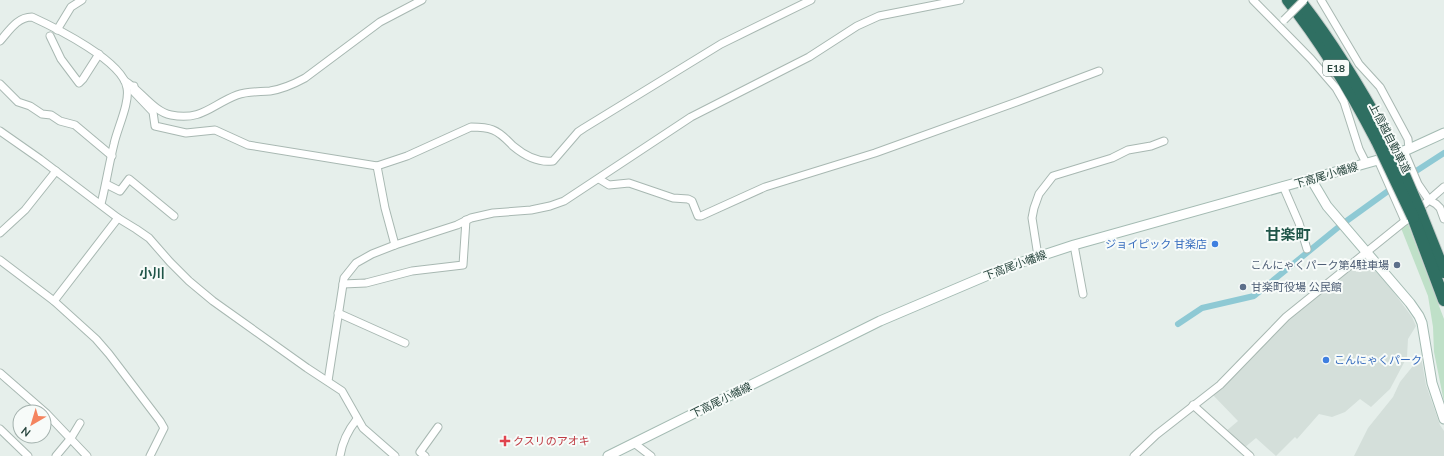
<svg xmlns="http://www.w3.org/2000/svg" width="1444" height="456" font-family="'Nunito Sans','Noto Sans JP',sans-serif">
	<rect width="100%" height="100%" fill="#e6efeb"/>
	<g fill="#d4dfda">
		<path d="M1362 258 1365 259 1392 290 1412 317 1416 326 1408 339 1407 357 1390 389 1371 407 1360 399 1345 412 1332 417 1319 414 1297 439 1295 437 1276 456 1256 438 1244 448 1225 432 1238 421 1212 394 1285 321Z"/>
		<path d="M1421 356 1426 385 1440 425 1444 431V456H1354L1368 428 1393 397 1400 382Z"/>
	</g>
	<path fill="#bfe0c8" d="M1408 224 1444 319V402L1434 352 1433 327 1428 296 1401 228Z"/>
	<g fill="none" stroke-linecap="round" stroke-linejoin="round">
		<g stroke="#8ec9d4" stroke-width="6">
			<path d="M1410 175 1444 153"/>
			<path d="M1178 324 1202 308 1254 296 1341 225 1395 186"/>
		</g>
		<g stroke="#a8b8b2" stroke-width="9">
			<g id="street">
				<path d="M1253 0 1311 59 1336 88 1344 102 1359 149 1366 163"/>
				<path d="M1321 0 1359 64 1380 87 1408 139 1409 149"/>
				<path d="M57 30 71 7 82 0"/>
				<path d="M50 36 61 59 79 83 83 79 99 54"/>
				<path d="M0 41C9 31 17 17 32 17 56 28 123 61 127 88 130 103 117 129 114 144 109 164 106 184 101 204"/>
				<path d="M125 81C140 90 154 112 171 115 202 121 211 105 237 95 248 91 259 92 270 91 283 89 294 84 305 78L380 22 422 0"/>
				<path d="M0 84 18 102 30 106 42 114 51 115 60 121 75 125 112 156"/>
				<path d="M134 86V92L153 112 155 126 186 133 215 130 248 145 377 166 407 156 471 127C479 127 486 127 493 130 501 133 507 140 513 146 525 156 538 163 553 161L578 132 584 128 721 44 811 0"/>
				<path d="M0 131 40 159 118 218 136 229 149 238 170 262 189 281 213 301 307 368 342 391 363 428 395 456"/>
				<path d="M1404 151 1418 184 1429 200 1436 204 1440 208 1444 219"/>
				<path d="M1378 160 1405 221"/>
				<path d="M377 166 385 208 395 245"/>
				<path d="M599 179 609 185 629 183 673 198 688 199 692 201 698 216H701L765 187 875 153 1022 100 1099 71"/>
				<path d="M106 184 120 191 129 179 174 216"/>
				<path d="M1283 186 1299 223 1307 249"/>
				<path d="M0 233 25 210 56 171"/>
				<path d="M1074 245 1083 294"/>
				<path d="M1038 256 1032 218 1034 208 1039 194 1053 176 1112 158 1128 150 1151 146 1164 141"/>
				<path d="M0 260 54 301 96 339 109 354 160 421 164 428 150 456"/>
				<path d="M343 284 366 283 412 271 463 265 466 220"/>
				<path d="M54 301 118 218"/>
				<path d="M338 313 405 343"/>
				<path d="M0 373 47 414 87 456"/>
				<path d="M328 381 344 278 356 263 372 254 395 245 457 225 471 218 493 213 531 210 550 206 564 201 691 117 809 57 857 26 879 16 960 0"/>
				<path d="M1193 405 1250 456"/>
				<path d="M0 429 28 456"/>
				<path d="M634 443 651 456"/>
				<path d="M56 456 71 438 80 423"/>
				<path d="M340 456C342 443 349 429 357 419"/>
				<path d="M425 456 420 452 438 427"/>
				<path d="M1134 456 1156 435 1220 385 1286 317 1405 221 1444 187"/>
			</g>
		</g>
		<g stroke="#a4bbb3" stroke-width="11">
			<g id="secondary">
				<path d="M1311 179 1327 206 1410 303 1419 316 1422 323 1432 383 1444 419"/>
				<path d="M608 456 880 321 1007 267 1074 245 1378 160 1409 149 1444 133"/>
			</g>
		</g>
		<g stroke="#c2cac8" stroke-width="14">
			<g id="highway">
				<path d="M1288 0C1323 44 1351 91 1377 141"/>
				<path d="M1299 0C1332 42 1360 88 1386 136"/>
				<path d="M1420 212 1444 272"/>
				<path d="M1413 217 1444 300"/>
			</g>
		</g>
		<use href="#street" stroke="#fff" stroke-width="7"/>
		<use href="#secondary" stroke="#fff" stroke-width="9"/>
		<use href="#highway" stroke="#2f6f62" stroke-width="12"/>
		<g stroke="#a8b8b2" stroke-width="9" stroke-linecap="butt">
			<path id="street-bridge" d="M1284 20 1304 0"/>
		</g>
		<g stroke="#c2cac8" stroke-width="14" stroke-linecap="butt">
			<g id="highway-bridge">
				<path d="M1386 136 1398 161 1420 212"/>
				<path d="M1377 141 1413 217"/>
			</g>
		</g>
		<use href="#street-bridge" stroke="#fff" stroke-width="7"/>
		<use href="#highway-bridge" stroke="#2f6f62" stroke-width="12"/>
	</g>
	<g fill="#3f7fe0" stroke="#f7fbf9" stroke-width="1.5">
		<circle cx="1215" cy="244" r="4"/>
		<circle cx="1326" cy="360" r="4"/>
	</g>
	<g fill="#5c6f8a" stroke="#f7fbf9" stroke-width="1.5">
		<circle cx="1397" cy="265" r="4"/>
		<circle cx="1243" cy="287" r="4"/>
	</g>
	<path fill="#e0444e" stroke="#f7fbf9" stroke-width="1.5" d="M503 435h4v4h4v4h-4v4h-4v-4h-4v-4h4z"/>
	<g text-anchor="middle" stroke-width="4" stroke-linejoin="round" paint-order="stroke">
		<rect fill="#f7fbf9" stroke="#637a73" stroke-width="1" x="1323" y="60" width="26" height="16" rx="3"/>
		<g font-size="10" font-weight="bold" fill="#24423a">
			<text x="1336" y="72">E18</text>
		</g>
		<g font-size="11" fill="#24423a" stroke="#f7fbf9">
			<text transform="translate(1390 138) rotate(63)" y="4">上信越自動車道</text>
			<text transform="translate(1326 175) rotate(-16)" y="4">下高尾小幡線</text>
			<text transform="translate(1015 265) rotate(-20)" y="4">下高尾小幡線</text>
			<text transform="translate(721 400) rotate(-26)" y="4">下高尾小幡線</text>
		</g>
		<g font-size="11" fill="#366cbe" stroke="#f7fbf9" text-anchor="end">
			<text x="1207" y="248">ジョイピック 甘楽店</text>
			<text x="1334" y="364" text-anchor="start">こんにゃくパーク</text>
		</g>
		<g font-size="11" fill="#4e5e75" stroke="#f7fbf9" text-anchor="end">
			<text x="1389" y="269">こんにゃくパーク第4駐車場</text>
			<text x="1251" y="291" text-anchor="start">甘楽町役場 公民館</text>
		</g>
		<g font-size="11" fill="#be3a42" stroke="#f7fbf9" text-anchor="start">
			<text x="513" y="445">クスリのアオキ</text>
		</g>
		<g font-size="13" font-weight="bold" fill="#1f5548" stroke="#f7fbf9">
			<text x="152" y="278">小川</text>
		</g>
		<g font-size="15" font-weight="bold" fill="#1f5548" stroke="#f7fbf9">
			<text x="1288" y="240">甘楽町</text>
		</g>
	</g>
	<g transform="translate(32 424) rotate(218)"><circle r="19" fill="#f7fbf9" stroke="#a3b1ad"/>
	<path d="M0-3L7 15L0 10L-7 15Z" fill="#f4845f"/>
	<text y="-6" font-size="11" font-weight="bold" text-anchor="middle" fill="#24423a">N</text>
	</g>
</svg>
